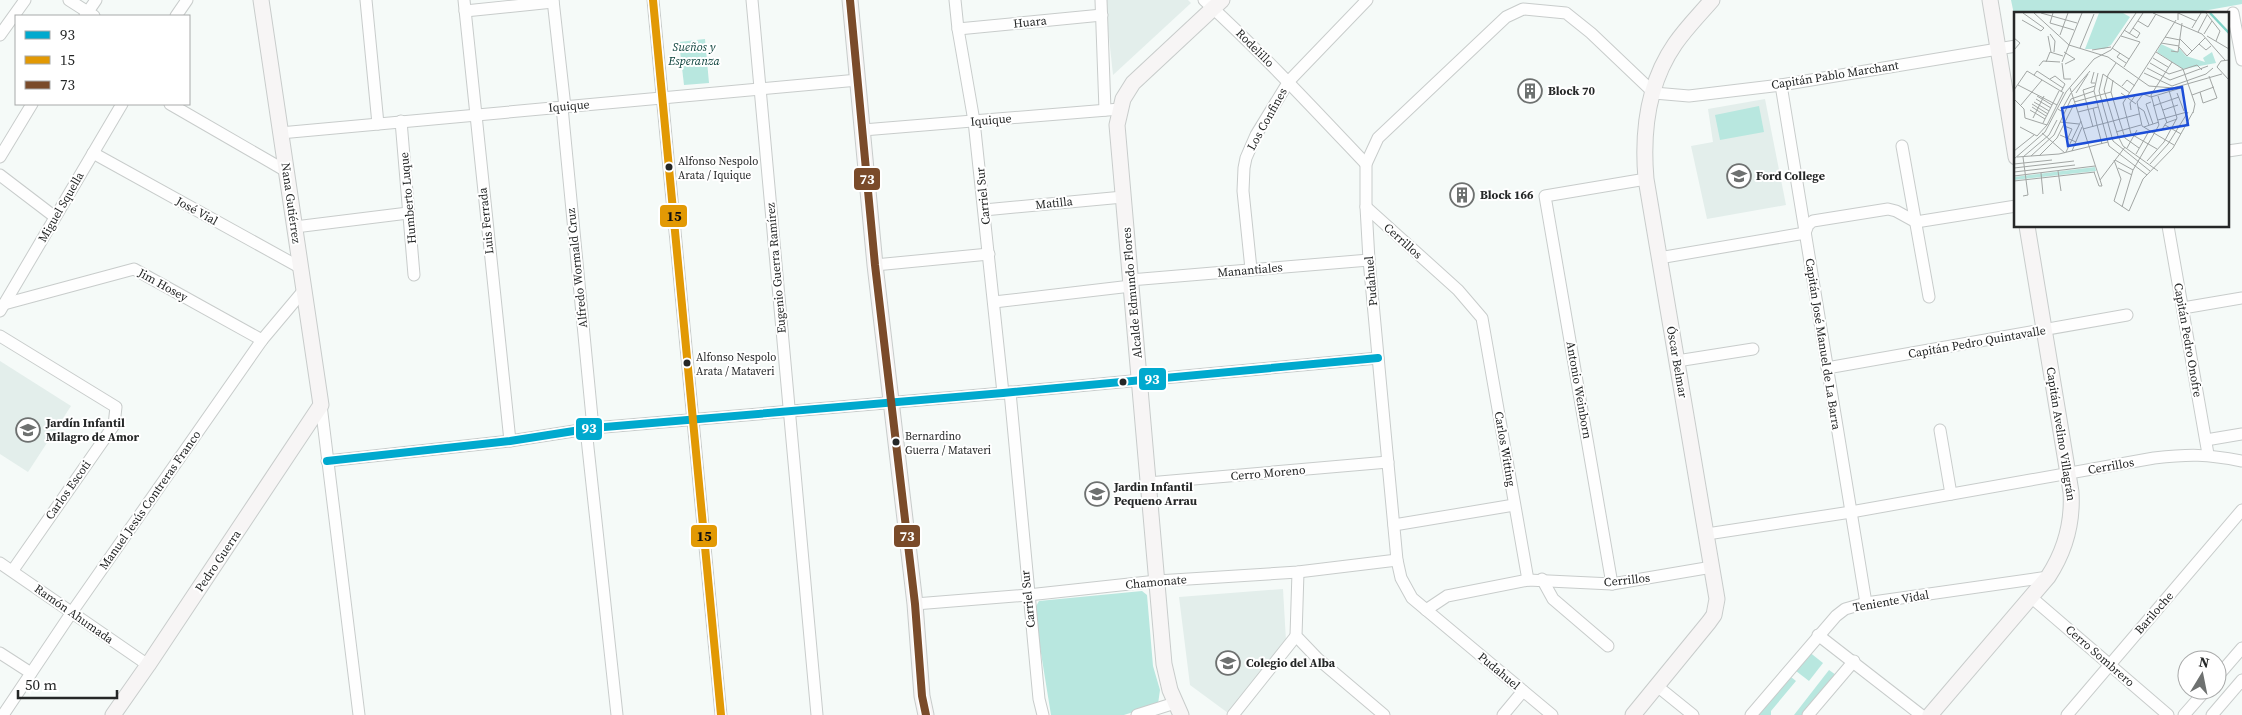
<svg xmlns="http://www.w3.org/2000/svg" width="2242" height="715" font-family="'Source Serif 4',serif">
	<rect width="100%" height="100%" fill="#f5faf8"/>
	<g fill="#e3eeeb">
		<path d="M1105 0H1188L1191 3 1113 75Z"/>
		<path d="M1765 99 1786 205 1707 219 1691 146 1713 142 1708 109Z"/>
		<path d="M0 361 71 406 28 472 0 454Z"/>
		<path d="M1283 589 1286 641 1228 713 1190 685 1179 597Z"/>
	</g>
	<g fill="#b8e7df">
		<path d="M2011 0H2242V4L2186 14H2016V24Z"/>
		<path d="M705 39 709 83 684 85 679 42Z"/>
		<path d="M1759 106 1764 132 1720 140 1715 115Z"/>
		<path d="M1142 591 1147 595 1153 666 1160 690 1158 704 1124 715H1051L1034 610 1039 601Z"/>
		<path d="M1808 651 1823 663 1809 681 1796 671Z"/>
		<path d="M1829 670 1836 675 1804 715H1794Z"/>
		<path d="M1791 677 1796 681 1771 711V715H1758Z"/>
	</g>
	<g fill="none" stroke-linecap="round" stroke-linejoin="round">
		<g stroke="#c8cccb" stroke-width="13">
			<g id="street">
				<path d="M69 0 94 16"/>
				<path d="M366 0 378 124"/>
				<path d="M464 0 510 441"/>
				<path d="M553 0 565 107"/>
				<path d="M653 0 721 715"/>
				<path d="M752 0 817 715"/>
				<path d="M955 0 958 29 974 121 1003 393"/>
				<path d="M1101 0 1105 110"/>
				<path d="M1204 0C1261 52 1313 108 1366 164"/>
				<path d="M465 11 553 2"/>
				<path d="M2233 13 2242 60"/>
				<path d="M85 16 96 0"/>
				<path d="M176 16 187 0"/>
				<path d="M958 29 1102 15"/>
				<path d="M0 35 25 0"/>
				<path d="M1781 85 1866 603"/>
				<path d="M170 104 286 171"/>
				<path d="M562 107 593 428"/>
				<path d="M401 121 414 275"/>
				<path d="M863 130 1120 109"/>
				<path d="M280 133 858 80"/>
				<path d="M1902 146 1929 297"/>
				<path d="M2228 151 2242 149"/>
				<path d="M93 153 301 268"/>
				<path d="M0 157 32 104"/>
				<path d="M0 175 55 217"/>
				<path d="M1366 207 1458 290 1482 318 1528 580"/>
				<path d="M984 210 1123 197"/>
				<path d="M2168 226 2208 454"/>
				<path d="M295 227 408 213"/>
				<path d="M1659 258 1805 233 1808 225 1813 221 1888 209 1896 211 1916 222 2016 206"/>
				<path d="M875 265 989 254"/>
				<path d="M1251 269 1243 191 1244 168 1246 158 1256 135 1289 81 1367 0"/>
				<path d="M1130 280 1369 260"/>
				<path d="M994 302 1131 286"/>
				<path d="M4 304 134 269 262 340"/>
				<path d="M2183 308 2242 298"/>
				<path d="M0 311 122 104"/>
				<path d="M0 336 116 407 114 425 13 570"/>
				<path d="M1677 361 1753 349"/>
				<path d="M1827 368 2127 315"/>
				<path d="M1010 392 1039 699 1043 715"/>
				<path d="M321 405 359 715"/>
				<path d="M586 429 617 715"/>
				<path d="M1940 430 1951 494"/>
				<path d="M2206 440 2242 434"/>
				<path d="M327 461 510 441 593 428 1003 393 1378 358"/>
				<path d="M1148 483 1388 462"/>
				<path d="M1394 525 1514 505"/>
				<path d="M1707 534 1851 512 2154 458C2190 454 2206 454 2242 461"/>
				<path d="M0 563 148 665"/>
				<path d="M1298 572 1296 636 1318 659 1384 715"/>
				<path d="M1542 579 1553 599 1608 646"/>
				<path d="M1612 584 1545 196 1646 179"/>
				<path d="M2032 598 2168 715"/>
				<path d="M915 604 1028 595 1157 581 1298 572 1397 560"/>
				<path d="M1426 610 1447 596 1528 580 1612 584 1712 567"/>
				<path d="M1818 635 1921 715"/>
				<path d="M0 653 31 673"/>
				<path d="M2217 677 2242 648"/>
				<path d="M1657 686 1693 715"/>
				<path d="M3 715 72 612 262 340 304 290"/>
				<path d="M1137 715 1175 703"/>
				<path d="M1233 715 1296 636"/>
				<path d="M1503 715 1523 691"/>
				<path d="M1552 715 1412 598 1401 578 1397 560 1369 260 1366 207V164L1378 138 1506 17 1523 9 1566 13 1591 33 1654 93 1689 96 1781 85 2016 46"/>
				<path d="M1751 715 1836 616 1845 609 1866 603 2048 577"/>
				<path d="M1808 715 1854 661"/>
				<path d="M2067 715 2242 510"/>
				<path d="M2184 715 2206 690"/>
				<path d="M2212 715 2242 680"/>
			</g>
		</g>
		<g stroke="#c8cccb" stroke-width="17">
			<g id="secondary">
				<path d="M850 0 875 265 915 604 922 696 926 715"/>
				<path d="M1990 0 2016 157"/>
				<path d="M113 715 148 665 321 405 261 0"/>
				<path d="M1181 715 1170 690 1164 664 1117 125 1123 99 1133 83 1222 0"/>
				<path d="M1633 715 1709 622 1714 615 1717 599 1646 179C1642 133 1648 83 1675 44 1686 28 1700 14 1712 0"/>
				<path d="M1930 715 2048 577C2065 551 2073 524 2071 492L2027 226"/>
			</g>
		</g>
		<use href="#street" stroke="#fefefe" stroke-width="11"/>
		<use href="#secondary" stroke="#f7f5f5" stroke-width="15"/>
		<g stroke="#fff" stroke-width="11">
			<path id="bus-1" d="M327 461 510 441 593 428 1003 393 1378 358"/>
		</g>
		<g stroke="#fff" stroke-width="11">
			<path id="bus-2" d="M653 0 721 715"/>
		</g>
		<g stroke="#fff" stroke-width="11">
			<path id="bus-3" d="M850 0 875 265 915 604 922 696 926 715"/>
		</g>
		<use href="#bus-1" stroke="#00a9ce" stroke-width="8"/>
		<use href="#bus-2" stroke="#e29904" stroke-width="8"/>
		<use href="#bus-3" stroke="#7a4b2a" stroke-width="8"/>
	</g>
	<defs>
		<g id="building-ring" transform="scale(1.25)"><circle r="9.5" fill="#fff" stroke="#6e7170" stroke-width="1.5"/><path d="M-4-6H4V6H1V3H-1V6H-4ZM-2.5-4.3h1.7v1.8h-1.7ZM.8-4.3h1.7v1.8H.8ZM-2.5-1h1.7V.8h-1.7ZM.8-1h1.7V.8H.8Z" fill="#6e7170"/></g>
		<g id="school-ring" transform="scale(1.25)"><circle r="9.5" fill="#fff" stroke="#6e7170" stroke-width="1.5"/><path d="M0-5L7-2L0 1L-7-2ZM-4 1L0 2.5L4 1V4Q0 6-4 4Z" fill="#6e7170"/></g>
	</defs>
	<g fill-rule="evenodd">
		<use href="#building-ring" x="1530" y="91"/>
		<use href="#school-ring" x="1739" y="176"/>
		<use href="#building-ring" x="1462" y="195"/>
		<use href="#school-ring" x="28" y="430"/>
		<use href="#school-ring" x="1097" y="494"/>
		<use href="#school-ring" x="1228" y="663"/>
	</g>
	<g fill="#252727" stroke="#fff" stroke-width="2">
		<circle cx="669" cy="167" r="4.5"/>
		<circle cx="687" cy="363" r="4.5"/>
		<circle cx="1123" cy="382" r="4.5"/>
		<circle cx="896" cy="442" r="4.5"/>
	</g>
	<g text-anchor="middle" stroke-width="4" stroke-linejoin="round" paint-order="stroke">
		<g font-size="11" fill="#252727" stroke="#fff" text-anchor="start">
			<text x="678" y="165">Alfonso Nespolo<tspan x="678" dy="14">Arata / Iquique</tspan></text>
			<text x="696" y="361">Alfonso Nespolo<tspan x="696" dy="14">Arata / Mataveri</tspan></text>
			<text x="905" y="440">Bernardino<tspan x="905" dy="14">Guerra / Mataveri</tspan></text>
		</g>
		<g font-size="12" fill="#252727" stroke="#fff">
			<text transform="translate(1030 22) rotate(-6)" y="4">Huara</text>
			<text transform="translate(1255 48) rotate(45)" y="4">Rodelillo</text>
			<text transform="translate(1835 75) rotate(-9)" y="4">Capitán Pablo Marchant</text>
			<text transform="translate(569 106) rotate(-5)" y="4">Iquique</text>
			<text transform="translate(1267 119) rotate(-61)" y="4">Los Confines</text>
			<text transform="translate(991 120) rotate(-5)" y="4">Iquique</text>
			<text transform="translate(983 196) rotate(-96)" y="4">Carriel Sur</text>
			<text transform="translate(408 198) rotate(-95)" y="4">Humberto Luque</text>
			<text transform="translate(291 203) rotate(82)" y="4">Nana Gutiérrez</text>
			<text transform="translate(1054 203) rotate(-6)" y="4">Matilla</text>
			<text transform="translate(61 207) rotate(-60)" y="4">Miguel Squella</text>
			<text transform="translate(197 211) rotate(29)" y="4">José Vial</text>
			<text transform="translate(486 221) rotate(-96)" y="4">Luis Ferrada</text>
			<text transform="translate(1403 241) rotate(42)" y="4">Cerrillos</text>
			<text transform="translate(577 268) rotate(-96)" y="4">Alfredo Wormald Cruz</text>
			<text transform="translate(776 268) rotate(-95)" y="4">Eugenio Guerra Ramírez</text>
			<text transform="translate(1250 270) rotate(-5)" y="4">Manantiales</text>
			<text transform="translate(1371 281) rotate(-95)" y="4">Pudahuel</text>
			<text transform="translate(163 285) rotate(29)" y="4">Jim Hosey</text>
			<text transform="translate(1132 293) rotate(-95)" y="4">Alcalde Edmundo Flores</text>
			<text transform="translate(2188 340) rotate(80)" y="4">Capitán Pedro Onofre</text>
			<text transform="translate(1977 342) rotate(-10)" y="4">Capitán Pedro Quintavalle</text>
			<text transform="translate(1823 344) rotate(81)" y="4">Capitán José Manuel de La Barra</text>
			<text transform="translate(1677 362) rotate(80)" y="4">Óscar Belmar</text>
			<text transform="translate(1579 390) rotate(80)" y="4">Antonio Weinborn</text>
			<text transform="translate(2061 434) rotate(81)" y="4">Capitán Avelino Villagrán</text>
			<text transform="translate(1505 449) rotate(80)" y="4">Carlos Witting</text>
			<text transform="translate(2111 466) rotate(-10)" y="4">Cerrillos</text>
			<text transform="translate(1268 473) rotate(-5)" y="4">Cerro Moreno</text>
			<text transform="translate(68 490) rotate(-55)" y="4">Carlos Escoti</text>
			<text transform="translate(150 500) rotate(-55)" y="4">Manuel Jesús Contreras Franco</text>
			<text transform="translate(218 561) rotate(-56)" y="4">Pedro Guerra</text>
			<text transform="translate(1627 580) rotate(-6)" y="4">Cerrillos</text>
			<text transform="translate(1156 582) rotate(-5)" y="4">Chamonate</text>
			<text transform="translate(1028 599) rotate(-96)" y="4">Carriel Sur</text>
			<text transform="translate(1891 601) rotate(-10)" y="4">Teniente Vidal</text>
			<text transform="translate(2154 613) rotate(-49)" y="4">Bariloche</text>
			<text transform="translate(74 614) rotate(35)" y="4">Ramón Ahumada</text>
			<text transform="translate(2100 656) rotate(41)" y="4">Cerro Sombrero</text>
			<text transform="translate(1499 671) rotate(40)" y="4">Pudahuel</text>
		</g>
		<g font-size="12" font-style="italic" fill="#0a403a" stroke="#fff">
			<text x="694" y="51">Sueños y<tspan x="694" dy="14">Esperanza</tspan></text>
		</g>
		<g font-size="12" font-weight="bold" fill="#252727" stroke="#fff" text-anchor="start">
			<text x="1548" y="95">Block 70</text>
			<text x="1756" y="180">Ford College</text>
			<text x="1480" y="199">Block 166</text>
			<text x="46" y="427">Jardín Infantil<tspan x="46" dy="14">Milagro de Amor</tspan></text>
			<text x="1114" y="491">Jardin Infantil<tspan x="1114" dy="14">Pequeno Arrau</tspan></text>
			<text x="1246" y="667">Colegio del Alba</text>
		</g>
	</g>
	<g transform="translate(2014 12)">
		<rect width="215" height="215" fill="#f5faf8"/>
		<path d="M85 1H109L116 5 97 33 90 37H71ZM147 32 164 40 165 36 172 44 191 50 189 46 198 40 202 51 169 57 143 40ZM81 155 82 159 0 168V165Z" fill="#b8e7df"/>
		<path fill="none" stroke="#80d3c8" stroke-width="2.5" d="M196 1 215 21"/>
		<path fill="none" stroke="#a2a6a4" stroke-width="1" d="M20 1 55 33 94 45 135 74 159 76 208 62M27 1 63 11M39 1 36 11 60 18M139 1 188 22 211 48M192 1 206 19 202 29M8 8 27 19 30 16 9 1M164 8V1L182 9M124 9 134 15 142 2M178 16 187 1M110 18 123 26 126 21 119 16M184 20 193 3M36 22 41 29 40 40M115 22 129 1M190 22 198 9M46 23 54 1M34 24 37 40M107 24 126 30 110 55M193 24 215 37M151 25 166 28M0 26 6 31 0 38M166 27 178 39M147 31 165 34M185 32 192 38 197 34M165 35 173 44 191 26M66 36 80 2M98 36 115 47M78 38 97 35M157 39 164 40 168 11M50 40 61 47 51 52M142 40 169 57 181 92 179 101M106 41 103 45 112 51M139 46 154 55M215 48 207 49 203 55 215 68M32 50 36 40 49 44M48 50 68 1M48 51 50 67H57M102 51 94 63 90 78 104 124 109 134 144 159M136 51 155 62 183 53 188 58M25 54 29 49 46 50M133 56 156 68 194 54M80 60 77 71H81M84 61 80 79 95 134 133 163M130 61 158 74 192 62 199 56M89 62 85 79 99 129 136 159M89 62 116 81M20 63 23 59 49 76M195 64 203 86M36 67 41 64 51 72 47 80M99 68 97 80 105 107M4 73 43 93M108 74 113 68 121 74M56 76 88 174H85L80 160M0 78 13 59 50 81M58 80 76 59M186 80 189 91 203 86M62 81 74 62M107 81 122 92M163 81 170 99M178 83 200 75M23 84 38 93M144 84 153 111M137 85 129 82 123 90 128 114 160 133M137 85 167 76M0 87 10 97 11 106 33 113M22 87 37 96M20 90 35 99M60 90 97 80M137 90 132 92 139 112M18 92 34 102M7 93 28 68M139 94 165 85M18 95 32 104M124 95 130 99 135 113M79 96 83 113M44 97 47 99 57 81M16 98 31 107M117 98 116 91 122 82M149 98 164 93M64 100 84 95M19 106 30 84M105 107 111 126 125 136M144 108 173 100M46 110 65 112M29 111 45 79M83 113 88 132M151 113 167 122M50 114 58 117 54 126M6 115 23 124 33 113 49 81M79 115 69 78 81 74M130 115 145 110M69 117 125 102M147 119 152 111 163 107M102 120 127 113M28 121 51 141M46 123 62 130M113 136 123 118M143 137 117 122 109 91 162 8M0 139 20 123M58 139 68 115M52 140 67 109M122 142 135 119M17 144 40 123 57 87 80 79M25 144 43 126 60 92M3 145 45 142 94 130M0 147 31 120 52 80 80 47 97 38 122 1M100 148 107 167 100 189 115 199 129 167 159 136 179 100M101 148 119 158M133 149 150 130 163 106 154 75M0 152 38 148M136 152 154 132 174 100M0 156 60 149M104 156 118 163M44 159 47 179M0 160 61 153M27 161 29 182M0 164 81 154M86 168 111 135M0 169 81 160M9 184 14 183 9 145 35 123 43 108M108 195 119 158 145 113 137 83 158 50"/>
		<path fill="#1d4ed8" fill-opacity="0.15" stroke="#1d4ed8" stroke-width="2.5" d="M168 75 174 113 54 134 48 96Z"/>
		<rect width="215" height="215" fill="none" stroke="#252727" stroke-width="2.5"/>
	</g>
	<g stroke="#fff" stroke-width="2">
		<rect x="853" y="167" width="28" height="24" rx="5" fill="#7a4b2a"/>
		<rect x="659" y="204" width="29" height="24" rx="5" fill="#e29904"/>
		<rect x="1138" y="367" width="29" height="24" rx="5" fill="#00a9ce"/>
		<rect x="575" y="417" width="28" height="24" rx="5" fill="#00a9ce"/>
		<rect x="690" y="524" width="28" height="24" rx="5" fill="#e29904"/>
		<rect x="893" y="524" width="28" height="24" rx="5" fill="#7a4b2a"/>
	</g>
	<g font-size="14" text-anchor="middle" font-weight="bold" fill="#fff">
		<text x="867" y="184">73</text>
		<text x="1152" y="384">93</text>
		<text x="589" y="433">93</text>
		<text x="907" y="541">73</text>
	</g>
	<g font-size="14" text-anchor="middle" font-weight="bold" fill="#111">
		<text x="674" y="221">15</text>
		<text x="704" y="541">15</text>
	</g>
	<rect x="15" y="15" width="175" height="90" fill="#ffffff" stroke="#a8a9a9"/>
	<rect x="25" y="31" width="25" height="8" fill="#00a9ce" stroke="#a8a9a9"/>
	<text x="60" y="40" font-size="15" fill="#252727">93</text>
	<rect x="25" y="56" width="25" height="8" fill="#e29904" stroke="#a8a9a9"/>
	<text x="60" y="65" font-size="15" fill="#252727">15</text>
	<rect x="25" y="81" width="25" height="8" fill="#7a4b2a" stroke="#a8a9a9"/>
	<text x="60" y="90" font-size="15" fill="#252727">73</text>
	<g transform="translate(2202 675) rotate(10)"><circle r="24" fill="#ffffff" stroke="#a8a9a9"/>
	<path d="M0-4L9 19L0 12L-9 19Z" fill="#6e7170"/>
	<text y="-8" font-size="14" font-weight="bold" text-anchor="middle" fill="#252727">N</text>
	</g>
	<path d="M18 690v8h99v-8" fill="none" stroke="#252727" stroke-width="2.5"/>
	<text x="25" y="690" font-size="15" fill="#252727" stroke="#ffffff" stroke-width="4" paint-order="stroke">50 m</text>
</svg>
